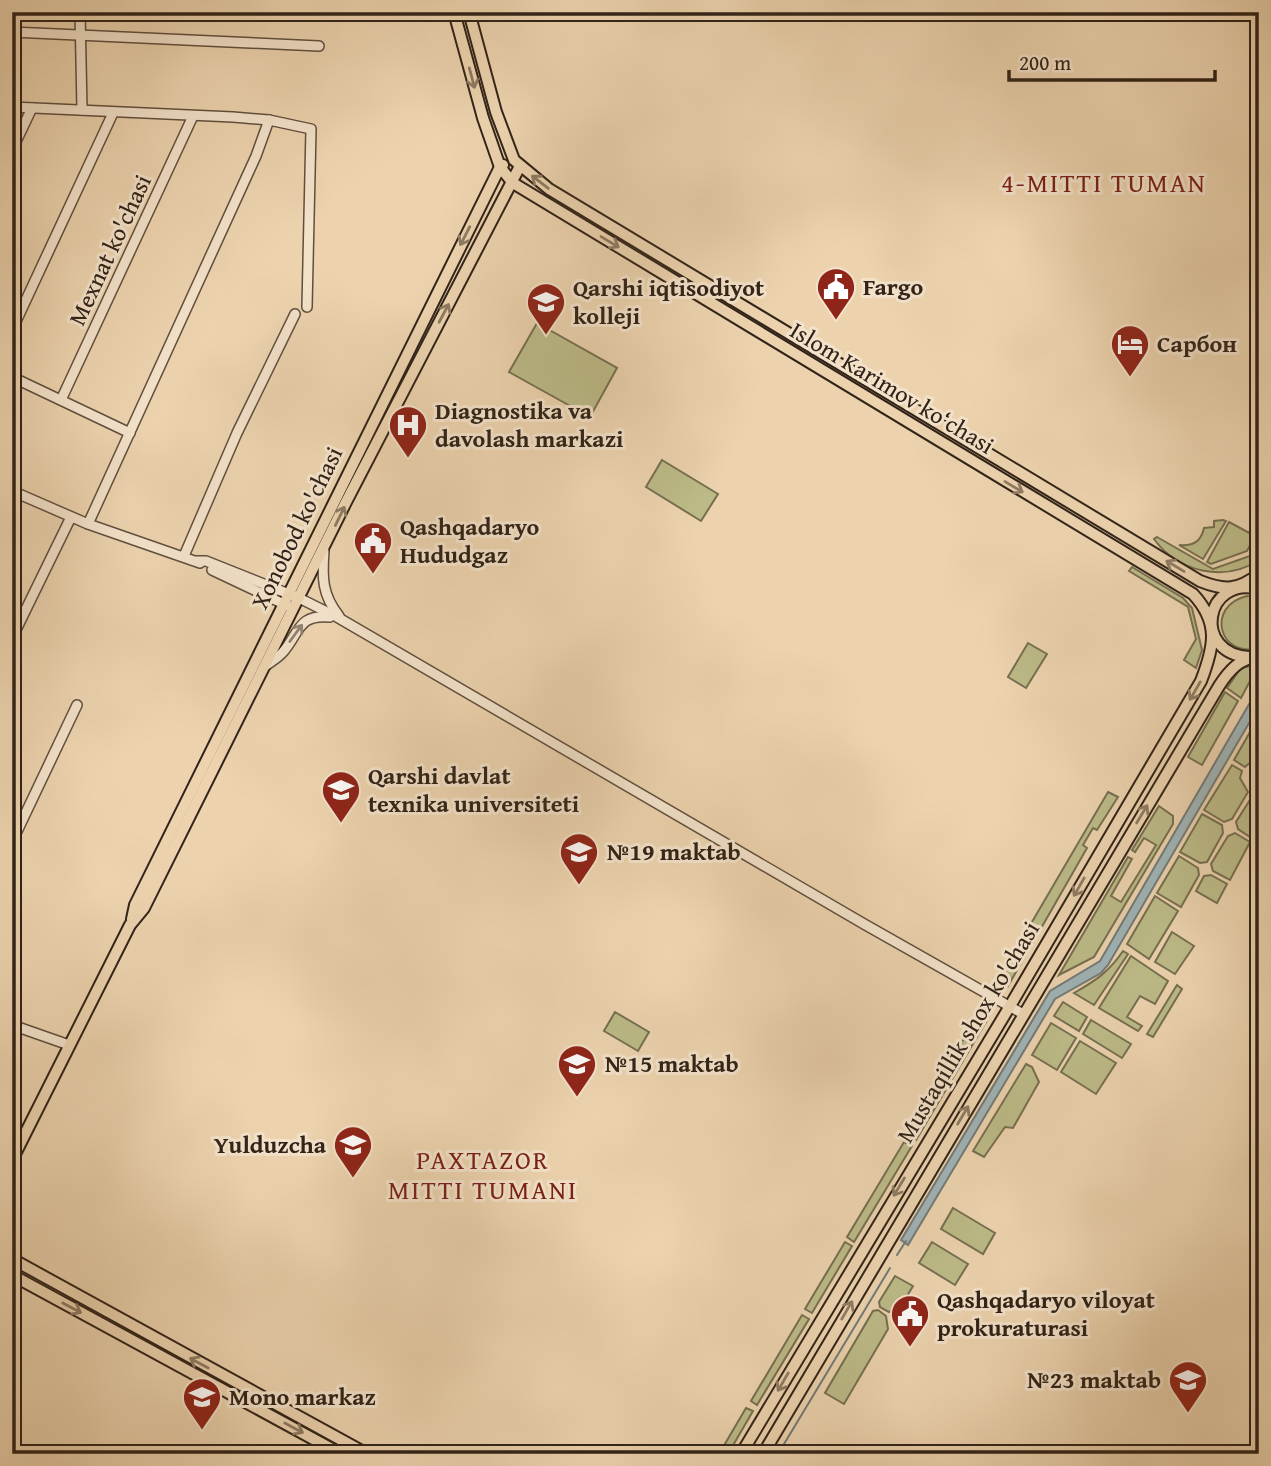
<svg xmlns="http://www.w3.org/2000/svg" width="1271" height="1466" font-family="'Gentium Book Plus',serif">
	<rect width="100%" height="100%" fill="#ecd3ae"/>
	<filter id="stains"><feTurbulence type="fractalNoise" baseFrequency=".00286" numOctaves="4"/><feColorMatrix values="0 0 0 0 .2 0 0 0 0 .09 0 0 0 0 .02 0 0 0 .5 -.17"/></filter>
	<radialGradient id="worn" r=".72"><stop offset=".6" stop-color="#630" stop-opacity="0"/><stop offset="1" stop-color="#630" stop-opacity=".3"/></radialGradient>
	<g fill="#bcbb88" stroke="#766f50" stroke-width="2">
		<path d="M537 323 617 368 590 417 509 372Z"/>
		<path d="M662 460 718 494 701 521 646 487Z"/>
		<path d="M1223 520 1226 521 1203 559 1179 545C1193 546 1201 542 1204 528L1214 527V521Z"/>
		<path d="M1229 522 1255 536 1247 551 1211 564 1207 562Z"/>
		<path d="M1157 537 1213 569 1250 556 1259 542V560C1224 583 1178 572 1154 539Z"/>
		<path d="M1132 567 1183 598 1192 608 1202 650 1196 668 1184 660 1196 639 1188 607 1129 571Z"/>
		<path d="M1247 596 1259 598V648C1219 659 1205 606 1247 596Z"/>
		<path d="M1028 643 1047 654 1026 688 1008 677Z"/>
		<path d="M1259 664 1241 698 1227 688 1241 668Z"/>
		<path d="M1225 692 1238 701 1202 765 1188 757Z"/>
		<path d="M1254 725 1259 727V760L1252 761 1245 767 1234 760Z"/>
		<path d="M1232 765 1242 771 1240 778 1248 792 1232 819 1224 822 1204 810Z"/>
		<path d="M1108 792 1118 797 1097 830 1093 828 1083 845 1087 848 1008 986 998 980Z"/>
		<path d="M1253 795 1259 796V830L1253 839 1238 829 1236 822Z"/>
		<path d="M1159 806 1173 816V824L1094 957 1059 975 1128 857 1132 859 1111 896 1121 902 1156 845 1144 838 1135 852 1132 850Z"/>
		<path d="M1202 814 1222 825 1223 833 1207 862 1200 863 1180 852Z"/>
		<path d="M1235 833 1250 842 1230 880 1213 871 1211 864 1228 836Z"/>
		<path d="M1179 856 1198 868 1199 875 1181 907 1157 893Z"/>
		<path d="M1211 875 1227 884 1217 903 1196 891 1204 876Z"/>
		<path d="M1155 896 1178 911 1149 959 1127 944Z"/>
		<path d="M1172 932 1194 946 1175 974 1155 962Z"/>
		<path d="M1123 951 1128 954 1094 1005 1074 993C1095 981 1109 972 1123 951Z"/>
		<path d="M1131 956 1168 981 1155 1004 1140 996 1127 1017 1142 1026 1138 1031 1099 1008Z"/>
		<path d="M1177 985 1182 989 1153 1037 1147 1034Z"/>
		<path d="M1063 1002 1087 1017 1079 1031 1054 1016Z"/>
		<path d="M984 1005 989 1017 916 1140 907 1134Z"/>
		<path d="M615 1012 649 1032 638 1051 604 1031Z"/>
		<path d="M1091 1020 1131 1044 1122 1058 1083 1034Z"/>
		<path d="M1051 1023 1076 1038 1057 1070 1032 1055Z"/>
		<path d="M1080 1041 1116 1063 1096 1094 1061 1072Z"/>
		<path d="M1026 1064 1032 1067 1039 1082 1013 1128 1005 1127 984 1157 973 1151Z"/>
		<path d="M904 1142 912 1146 854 1242 847 1237Z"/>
		<path d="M953 1208 995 1233 983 1254 941 1229Z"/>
		<path d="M845 1242 852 1246 812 1313 805 1309Z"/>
		<path d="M932 1242 968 1264 955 1285 919 1263Z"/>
		<path d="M895 1276 913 1286 901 1306 889 1312 880 1307 879 1302Z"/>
		<path d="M878 1310 886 1316 888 1329 844 1404 825 1393 873 1311Z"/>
		<path d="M802 1315 809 1319 757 1405 751 1401Z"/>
		<path d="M746 1408 753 1411 728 1454H719Z"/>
	</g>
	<path fill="#9fb4b7" stroke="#737a77" stroke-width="2" d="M1259 687V706L1108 965 1101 973 1055 999 908 1245 901 1240 1050 991 1100 961Z"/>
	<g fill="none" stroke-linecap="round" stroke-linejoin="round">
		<g stroke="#737a77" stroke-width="2">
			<path d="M897 1255 906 1241"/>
			<path d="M778 1454 890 1268"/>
		</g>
		<g stroke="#604f3e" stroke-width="12">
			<g id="minor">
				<path d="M80 12 82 110"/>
				<path d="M12 32 319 46"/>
				<path d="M12 107 233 117 269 120 311 129 307 307"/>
				<path d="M12 150 32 108"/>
				<path d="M12 330 113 113"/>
				<path d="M12 377 130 433"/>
				<path d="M61 400 193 116"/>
				<path d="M12 491 88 524 200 563"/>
				<path d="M88 524 256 156 269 120"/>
				<path d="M324 551C322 577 322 595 339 616"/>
				<path d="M184 556 237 433 295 314"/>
				<path d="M197 561H206L299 598 337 617 864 924 1023 1014"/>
				<path d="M212 570 288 606"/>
				<path d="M12 638 71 517"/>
				<path d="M265 666C271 662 279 657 283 652 300 632 298 614 330 617"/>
				<path d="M12 842 77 705"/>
				<path d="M12 1025 69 1045"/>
			</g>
		</g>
		<g stroke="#312318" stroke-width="14">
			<g id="major">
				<path d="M454 12 483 118 500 167 513 183 1193 594C1220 623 1214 647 1201 681L1010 1006 741 1454"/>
				<path d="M469 12 496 112 514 160 549 189 1200 581C1225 591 1238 590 1259 574"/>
				<path d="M1249 657C1192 654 1204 575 1259 589"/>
				<path d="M132 919 135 905 500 167 503 165"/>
				<path d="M12 1160 130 925 144 908 345 504 520 166"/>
				<path d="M12 1259 367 1454"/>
				<path d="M12 1275 341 1454"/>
				<path d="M763 1454 1219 686C1228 672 1240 657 1259 657"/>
			</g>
		</g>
		<use href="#minor" stroke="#f3e2ca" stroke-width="9"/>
		<use href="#major" stroke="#ecd3ae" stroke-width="10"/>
	</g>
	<defs><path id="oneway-shaft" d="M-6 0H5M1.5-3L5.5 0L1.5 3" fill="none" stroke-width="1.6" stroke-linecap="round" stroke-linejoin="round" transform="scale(1.75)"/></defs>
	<g stroke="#8e7b63">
		<use href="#oneway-shaft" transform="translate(472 78) rotate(75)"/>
		<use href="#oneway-shaft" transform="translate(540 182) rotate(-142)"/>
		<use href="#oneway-shaft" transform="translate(465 236) rotate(117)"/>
		<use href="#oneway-shaft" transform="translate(610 242) rotate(31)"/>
		<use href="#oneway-shaft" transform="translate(444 313) rotate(-62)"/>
		<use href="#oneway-shaft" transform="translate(1014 487) rotate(31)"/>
		<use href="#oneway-shaft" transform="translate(340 516) rotate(-64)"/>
		<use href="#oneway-shaft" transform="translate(1175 566) rotate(-149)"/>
		<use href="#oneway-shaft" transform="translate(1195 691) rotate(120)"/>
		<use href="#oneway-shaft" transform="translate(1142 814) rotate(-59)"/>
		<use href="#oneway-shaft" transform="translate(1079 887) rotate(120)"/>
		<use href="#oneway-shaft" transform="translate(963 1115) rotate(-59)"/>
		<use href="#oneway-shaft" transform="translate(899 1187) rotate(121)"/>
		<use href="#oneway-shaft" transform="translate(72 1308) rotate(28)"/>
		<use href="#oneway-shaft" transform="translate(847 1310) rotate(-60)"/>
		<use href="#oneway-shaft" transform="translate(199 1363) rotate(-152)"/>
		<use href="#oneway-shaft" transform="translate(783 1382) rotate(120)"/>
		<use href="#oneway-shaft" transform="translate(294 1428) rotate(29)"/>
	</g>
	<use stroke="#928271" href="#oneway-shaft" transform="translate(296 633) rotate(-54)"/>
	<defs>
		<g id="civic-pin" transform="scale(2.0125)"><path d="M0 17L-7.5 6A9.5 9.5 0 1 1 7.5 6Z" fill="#8f2418" stroke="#f3e2ca"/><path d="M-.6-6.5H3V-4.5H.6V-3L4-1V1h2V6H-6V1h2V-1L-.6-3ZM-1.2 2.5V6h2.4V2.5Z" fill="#fff"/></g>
		<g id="university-pin" transform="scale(2.0125)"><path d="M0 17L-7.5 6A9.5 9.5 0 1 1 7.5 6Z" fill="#8f2418" stroke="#f3e2ca"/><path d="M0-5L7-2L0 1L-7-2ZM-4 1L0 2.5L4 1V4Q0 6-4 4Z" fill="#fff"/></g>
		<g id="hotel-pin" transform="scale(2.0125)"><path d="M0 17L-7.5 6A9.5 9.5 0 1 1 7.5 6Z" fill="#8f2418" stroke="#f3e2ca"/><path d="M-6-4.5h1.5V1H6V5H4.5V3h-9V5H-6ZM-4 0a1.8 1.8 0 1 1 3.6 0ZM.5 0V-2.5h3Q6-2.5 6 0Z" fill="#fff"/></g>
		<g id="hospital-pin" transform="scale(2.0125)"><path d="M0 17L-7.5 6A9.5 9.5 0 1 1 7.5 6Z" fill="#8f2418" stroke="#f3e2ca"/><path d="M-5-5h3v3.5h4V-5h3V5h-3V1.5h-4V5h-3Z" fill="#fff"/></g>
		<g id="school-pin" transform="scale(2.0125)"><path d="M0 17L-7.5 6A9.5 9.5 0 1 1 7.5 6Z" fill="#8f2418" stroke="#f3e2ca"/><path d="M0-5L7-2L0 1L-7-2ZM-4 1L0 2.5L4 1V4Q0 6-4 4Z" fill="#fff"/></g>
	</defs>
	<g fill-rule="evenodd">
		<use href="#civic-pin" x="836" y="287"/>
		<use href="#university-pin" x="546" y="302"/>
		<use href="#hotel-pin" x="1130" y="344"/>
		<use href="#hospital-pin" x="408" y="425"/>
		<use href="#civic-pin" x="373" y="541"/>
		<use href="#university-pin" x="341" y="790"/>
		<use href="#school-pin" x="579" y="852"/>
		<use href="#school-pin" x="577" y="1064"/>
		<use href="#school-pin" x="353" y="1145"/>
		<use href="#civic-pin" x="910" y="1314"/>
		<use href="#school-pin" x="1188" y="1380"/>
		<use href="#university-pin" x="202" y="1397"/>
	</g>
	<g text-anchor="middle" stroke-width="6" stroke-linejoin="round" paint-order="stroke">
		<g font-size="24" fill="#312318" stroke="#f3e2ca">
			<text transform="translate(110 250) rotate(-65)" y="8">Mexnat ko'chasi</text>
			<text transform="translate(892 388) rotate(31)" y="8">Islom Karimov ko‘chasi</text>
			<text transform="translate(297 528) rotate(-64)" y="8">Xonobod ko'chasi</text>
			<text transform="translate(968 1032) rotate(-59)" y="8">Mustaqillik shox ko'chasi</text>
		</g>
		<g font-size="24" font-weight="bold" fill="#312318" stroke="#f3e2ca" text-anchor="start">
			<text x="863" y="295">Fargo</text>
			<text x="573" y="296">Qarshi iqtisodiyot<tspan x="573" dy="28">kolleji</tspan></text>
			<text x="1157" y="352">Сарбон</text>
			<text x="435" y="419">Diagnostika va<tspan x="435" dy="28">davolash markazi</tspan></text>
			<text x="400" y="535">Qashqadaryo<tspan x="400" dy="28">Hududgaz</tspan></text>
			<text x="368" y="784">Qarshi davlat<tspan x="368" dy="28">texnika universiteti</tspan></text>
			<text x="606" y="860">№19 maktab</text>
			<text x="604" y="1072">№15 maktab</text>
			<text x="326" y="1153" text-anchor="end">Yulduzcha</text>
			<text x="937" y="1308">Qashqadaryo viloyat<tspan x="937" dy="28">prokuraturasi</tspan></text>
			<text x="1161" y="1388" text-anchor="end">№23 maktab</text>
			<text x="229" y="1405">Mono markaz</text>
		</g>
		<g font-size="26" letter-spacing="2" fill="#7a1f14" stroke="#f3e2ca">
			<text x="1104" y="192">4-MITTI TUMAN</text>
			<text x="483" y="1169">PAXTAZOR<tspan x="483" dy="30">MITTI TUMANI</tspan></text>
		</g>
	</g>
	<rect width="1271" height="1466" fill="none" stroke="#ecd3ae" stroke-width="42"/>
	<rect x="14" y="14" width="1243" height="1438" fill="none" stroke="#312318" stroke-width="3.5"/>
	<rect x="21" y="21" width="1229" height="1424" fill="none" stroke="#312318" stroke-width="2"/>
	<path d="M1009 70v10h206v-10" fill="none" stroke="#312318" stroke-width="3.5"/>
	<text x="1019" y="70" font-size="21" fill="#312318" stroke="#f3e2ca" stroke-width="5" paint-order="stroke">200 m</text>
	<rect width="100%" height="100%" filter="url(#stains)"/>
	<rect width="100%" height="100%" fill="url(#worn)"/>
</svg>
